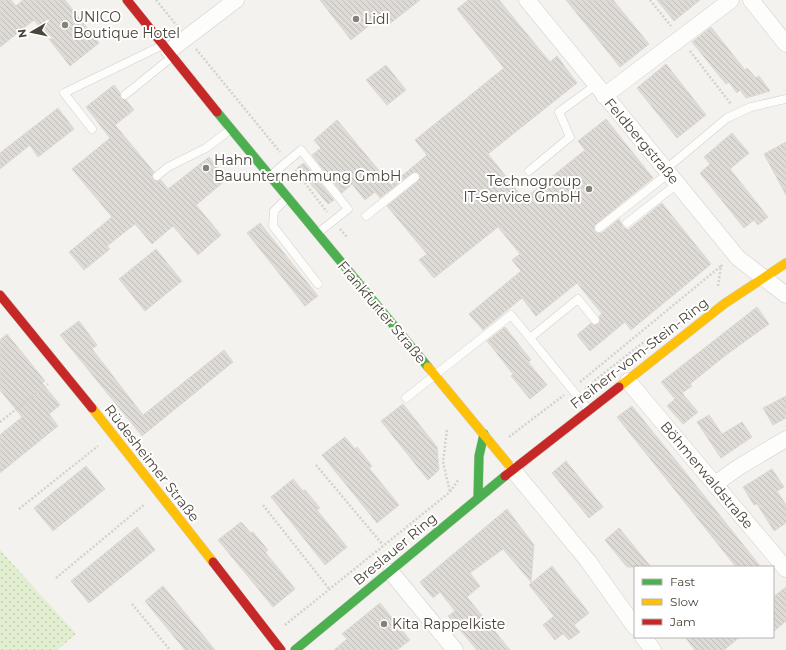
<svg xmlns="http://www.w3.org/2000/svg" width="786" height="650" font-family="Montserrat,sans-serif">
	<defs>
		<pattern id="garden-dots" width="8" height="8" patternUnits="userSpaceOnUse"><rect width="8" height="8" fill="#e1eecf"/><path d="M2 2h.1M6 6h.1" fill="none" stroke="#c3cdb2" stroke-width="1.8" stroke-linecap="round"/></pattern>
		<pattern id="building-back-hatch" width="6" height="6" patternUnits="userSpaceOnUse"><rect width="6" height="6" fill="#dedbd6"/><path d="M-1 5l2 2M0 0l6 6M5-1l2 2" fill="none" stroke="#c0bdb8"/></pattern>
	</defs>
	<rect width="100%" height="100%" fill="#f4f2ee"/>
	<path fill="url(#garden-dots)" d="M0 550 76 634 57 650H0Z"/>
	<g fill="url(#building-back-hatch)" stroke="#dcd9d4">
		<path d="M0 0H11L16 6 23 0H65L99 43 70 66 34 20 0 47Z"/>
		<path d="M320 0H420L388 25 381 16 351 40Z"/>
		<path d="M468 0H499L550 62 557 56 577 83 488 154 524 199 585 150 578 141 606 119 653 178 596 224 594 231 597 233H602L619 219 623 227 628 230 662 203 711 264 631 330 625 322 590 351 577 335 591 323 595 325 599 324 600 320 599 316 602 314 577 283 536 316 522 298 483 330 469 314 521 271 512 260 520 254 498 227 434 278 419 260 427 254 387 206 418 181 420 177 419 173H412L380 198 375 192 365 200 352 184 342 193 312 155 321 148 314 140 337 120 391 185 427 155 415 140 504 68 457 9Z"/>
		<path d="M566 0H613L649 44 620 67Z"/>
		<path d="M657 0H700L674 21Z"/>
		<path d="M711 27 745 70 747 68 756 78 759 76 770 91 746 98 740 90 737 93 729 82 726 84 692 42Z"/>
		<path d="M666 64 706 115 677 138 637 88Z"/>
		<path d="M386 65 406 90 387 105 366 80Z"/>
		<path d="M114 85 120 93 121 98 126 100 134 110 115 125 154 172 152 176 153 180 158 181 161 180 168 189 209 157 227 179 196 205 221 235 198 255 173 226 152 244 135 224 107 246 110 249 84 270 69 252 112 217 72 169 110 138 86 107Z"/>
		<path d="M58 108 74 129 38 157 30 145 0 169V153Z"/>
		<path d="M732 133 749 153 730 169 768 217 758 225 754 220 744 228 700 173 710 164 704 157Z"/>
		<path d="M786 142V195L764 154Z"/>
		<path d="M304 163 334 200 328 204 297 168Z"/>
		<path d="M260 223 318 296 305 306 247 233Z"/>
		<path d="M156 249 182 281 145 311 119 279Z"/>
		<path d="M757 307 769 324 726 355 690 384 692 386 682 393 698 412 683 424 667 406 676 398 675 399 661 382Z"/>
		<path d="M79 321 97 345 92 349 143 415 224 350 233 362 142 436 60 335Z"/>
		<path d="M505 327 531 360 528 362 547 385 530 399 511 376 513 374 487 341Z"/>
		<path d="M7 334 45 381 42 383 60 405 49 414 58 426 0 473V435L22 417 0 390V340Z"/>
		<path d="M786 396V418L773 425 763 408Z"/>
		<path d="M403 404 437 447 439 470 428 480 381 421Z"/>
		<path d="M632 406 682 468 761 567H736L617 417Z"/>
		<path d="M709 415 722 434 742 422 752 437 721 458 697 422Z"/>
		<path d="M345 437 355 449 357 447 372 466 369 468 399 505 377 523 322 455Z"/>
		<path d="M566 461 603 507 589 518 552 473Z"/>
		<path d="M86 466 105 489 53 531 34 508Z"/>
		<path d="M772 469 784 487 777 491 786 505V523L774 531 757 504 754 505 743 487Z"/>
		<path d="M293 479 303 491 305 490 320 508 317 510 347 547 325 565 271 497Z"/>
		<path d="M507 509 534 545 531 582 503 549 470 573 480 586 467 597 510 650H477L448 616 455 611 440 592 433 598 420 582Z"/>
		<path d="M241 522 251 533 253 532 268 550 265 552 295 589 273 607 218 540Z"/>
		<path d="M137 527 155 550 89 603 71 581Z"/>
		<path d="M619 528 651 567H627L605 540Z"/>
		<path d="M552 566 589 613 574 625 580 632 569 640 563 634 555 640 543 625 554 616 529 585Z"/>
		<path d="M163 586 169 593 215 650H185L145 601Z"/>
		<path d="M786 587V621L773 632V597Z"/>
		<path d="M380 603 410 640 397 650H334L347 639 342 634Z"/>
		<path d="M685 637H740L724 650H695Z"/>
	</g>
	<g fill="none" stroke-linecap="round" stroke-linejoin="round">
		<g stroke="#d2d0cb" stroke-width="9">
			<g id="lane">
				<path d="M125 95 172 57"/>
				<path d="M92 129 64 93 163 45"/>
				<path d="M666 169 727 118 751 107 786 99"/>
				<path d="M529 171 570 137 559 112 596 85"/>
				<path d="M157 176 168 167 206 148 230 130"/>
				<path d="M270 176 301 150 348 209 318 233"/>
				<path d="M287 198 274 211 273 226 318 284"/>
				<path d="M366 216 415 177"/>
				<path d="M627 223 677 184"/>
				<path d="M599 228 669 173"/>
				<path d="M530 338 588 409"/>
				<path d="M406 398 511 315 530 338 578 299 595 320"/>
			</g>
		</g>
		<g stroke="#d2d0cb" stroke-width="17">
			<g id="street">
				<path d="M527 0 738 258 786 295"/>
				<path d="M751 0 786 44"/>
				<path d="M169 51 236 0"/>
				<path d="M604 96 731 0"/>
				<path d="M628 381 786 569"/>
				<path d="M513 470 588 561 635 627"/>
				<path d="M715 484 739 467 786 439"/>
				<path d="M391 572 455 650"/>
				<path d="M643 637 653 650"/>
			</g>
		</g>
		<g stroke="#d3cfc5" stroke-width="10">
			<g id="fast">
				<path d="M217 112 428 367"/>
				<path d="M478 497 479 456 484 434"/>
				<path d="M295 650 505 476"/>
			</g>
		</g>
		<g stroke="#d3cfc5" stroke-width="10">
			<g id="slow">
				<path d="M428 367 513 470"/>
				<path d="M619 387 724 304 786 263"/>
				<path d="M92 408 213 562"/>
			</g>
		</g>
		<g stroke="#d3cfc5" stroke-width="10">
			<g id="jam">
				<path d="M127 0 217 112"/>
				<path d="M0 295 92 408"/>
				<path d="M505 476 619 387"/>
				<path d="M213 562 281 650"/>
			</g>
		</g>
		<g stroke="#d3d2cc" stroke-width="2.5" stroke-dasharray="2 2" stroke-linecap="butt">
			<path d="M156 0 178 27"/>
			<path d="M650 0 671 26"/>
			<path d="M196 49 280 152"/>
			<path d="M690 51 731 104"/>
			<path d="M295 170 327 212"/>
			<path d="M340 229 347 237"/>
			<path d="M718 286 721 266 724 265"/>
			<path d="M580 382 721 266"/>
			<path d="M585 388 649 338"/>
			<path d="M0 422 48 384"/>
			<path d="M447 430 443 462 450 492"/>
			<path d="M509 437 564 395"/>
			<path d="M316 465 383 545"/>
			<path d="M263 505 330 590"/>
			<path d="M19 509 98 446"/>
			<path d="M56 578 145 504"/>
			<path d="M132 604 170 650"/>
			<path d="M285 625 450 492 459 479"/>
		</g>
		<use href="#lane" stroke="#fdfdfc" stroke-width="8"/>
		<use href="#street" stroke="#fdfdfc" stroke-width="16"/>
		<use href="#fast" stroke="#4caf50" stroke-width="9"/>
		<use href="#slow" stroke="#ffc107" stroke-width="9"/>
		<use href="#jam" stroke="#c62828" stroke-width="9"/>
	</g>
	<g fill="#868178" stroke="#fff" stroke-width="1.5">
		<circle cx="356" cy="19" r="4"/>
		<circle cx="65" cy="25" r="4"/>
		<circle cx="206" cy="168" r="4"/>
		<circle cx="589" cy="189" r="4"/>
		<circle cx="384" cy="624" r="4"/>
	</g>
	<g text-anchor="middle" stroke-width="4" stroke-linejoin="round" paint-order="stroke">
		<g font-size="14" fill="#4b4439" stroke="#fff" text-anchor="start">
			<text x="73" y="22">UNICO<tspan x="73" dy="16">Boutique Hotel</tspan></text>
			<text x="364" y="24">Lidl</text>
			<text x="214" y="165">Hahn<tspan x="214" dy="16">Bauunternehmung GmbH</tspan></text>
			<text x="581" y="186" text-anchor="end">Technogroup<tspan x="581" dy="16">IT-Service GmbH</tspan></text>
			<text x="392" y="629">Kita Rappelkiste</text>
		</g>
		<g font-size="14" fill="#4b4439" stroke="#fff">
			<text transform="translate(642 141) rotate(50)" y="5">Feldbergstraße</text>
			<text transform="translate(382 312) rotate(50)" y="5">Frankfurter Straße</text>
			<text transform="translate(639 353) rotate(-38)" y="5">Freiherr-vom-Stein-Ring</text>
			<text transform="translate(152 463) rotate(52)" y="5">Rüdesheimer Straße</text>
			<text transform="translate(707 475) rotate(50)" y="5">Böhmerwaldstraße</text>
			<text transform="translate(395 549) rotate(-40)" y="5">Breslauer Ring</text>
		</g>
	</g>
	<rect x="634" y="566" width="140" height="72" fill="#ffffff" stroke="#b7b4b0"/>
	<rect x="642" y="579" width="20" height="6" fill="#4caf50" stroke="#b7b4b0"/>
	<text x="670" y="586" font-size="12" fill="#4b4439">Fast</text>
	<rect x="642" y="599" width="20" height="6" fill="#ffc107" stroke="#b7b4b0"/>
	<text x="670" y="606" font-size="12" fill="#4b4439">Slow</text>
	<rect x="642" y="619" width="20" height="6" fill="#c62828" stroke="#b7b4b0"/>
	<text x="670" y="626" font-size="12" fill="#4b4439">Jam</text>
	<g transform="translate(32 32) rotate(261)" stroke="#ffffff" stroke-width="3" paint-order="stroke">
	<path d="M0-3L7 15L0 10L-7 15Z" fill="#4b4439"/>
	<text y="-6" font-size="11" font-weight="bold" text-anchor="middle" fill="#4b4439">N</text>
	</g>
</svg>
